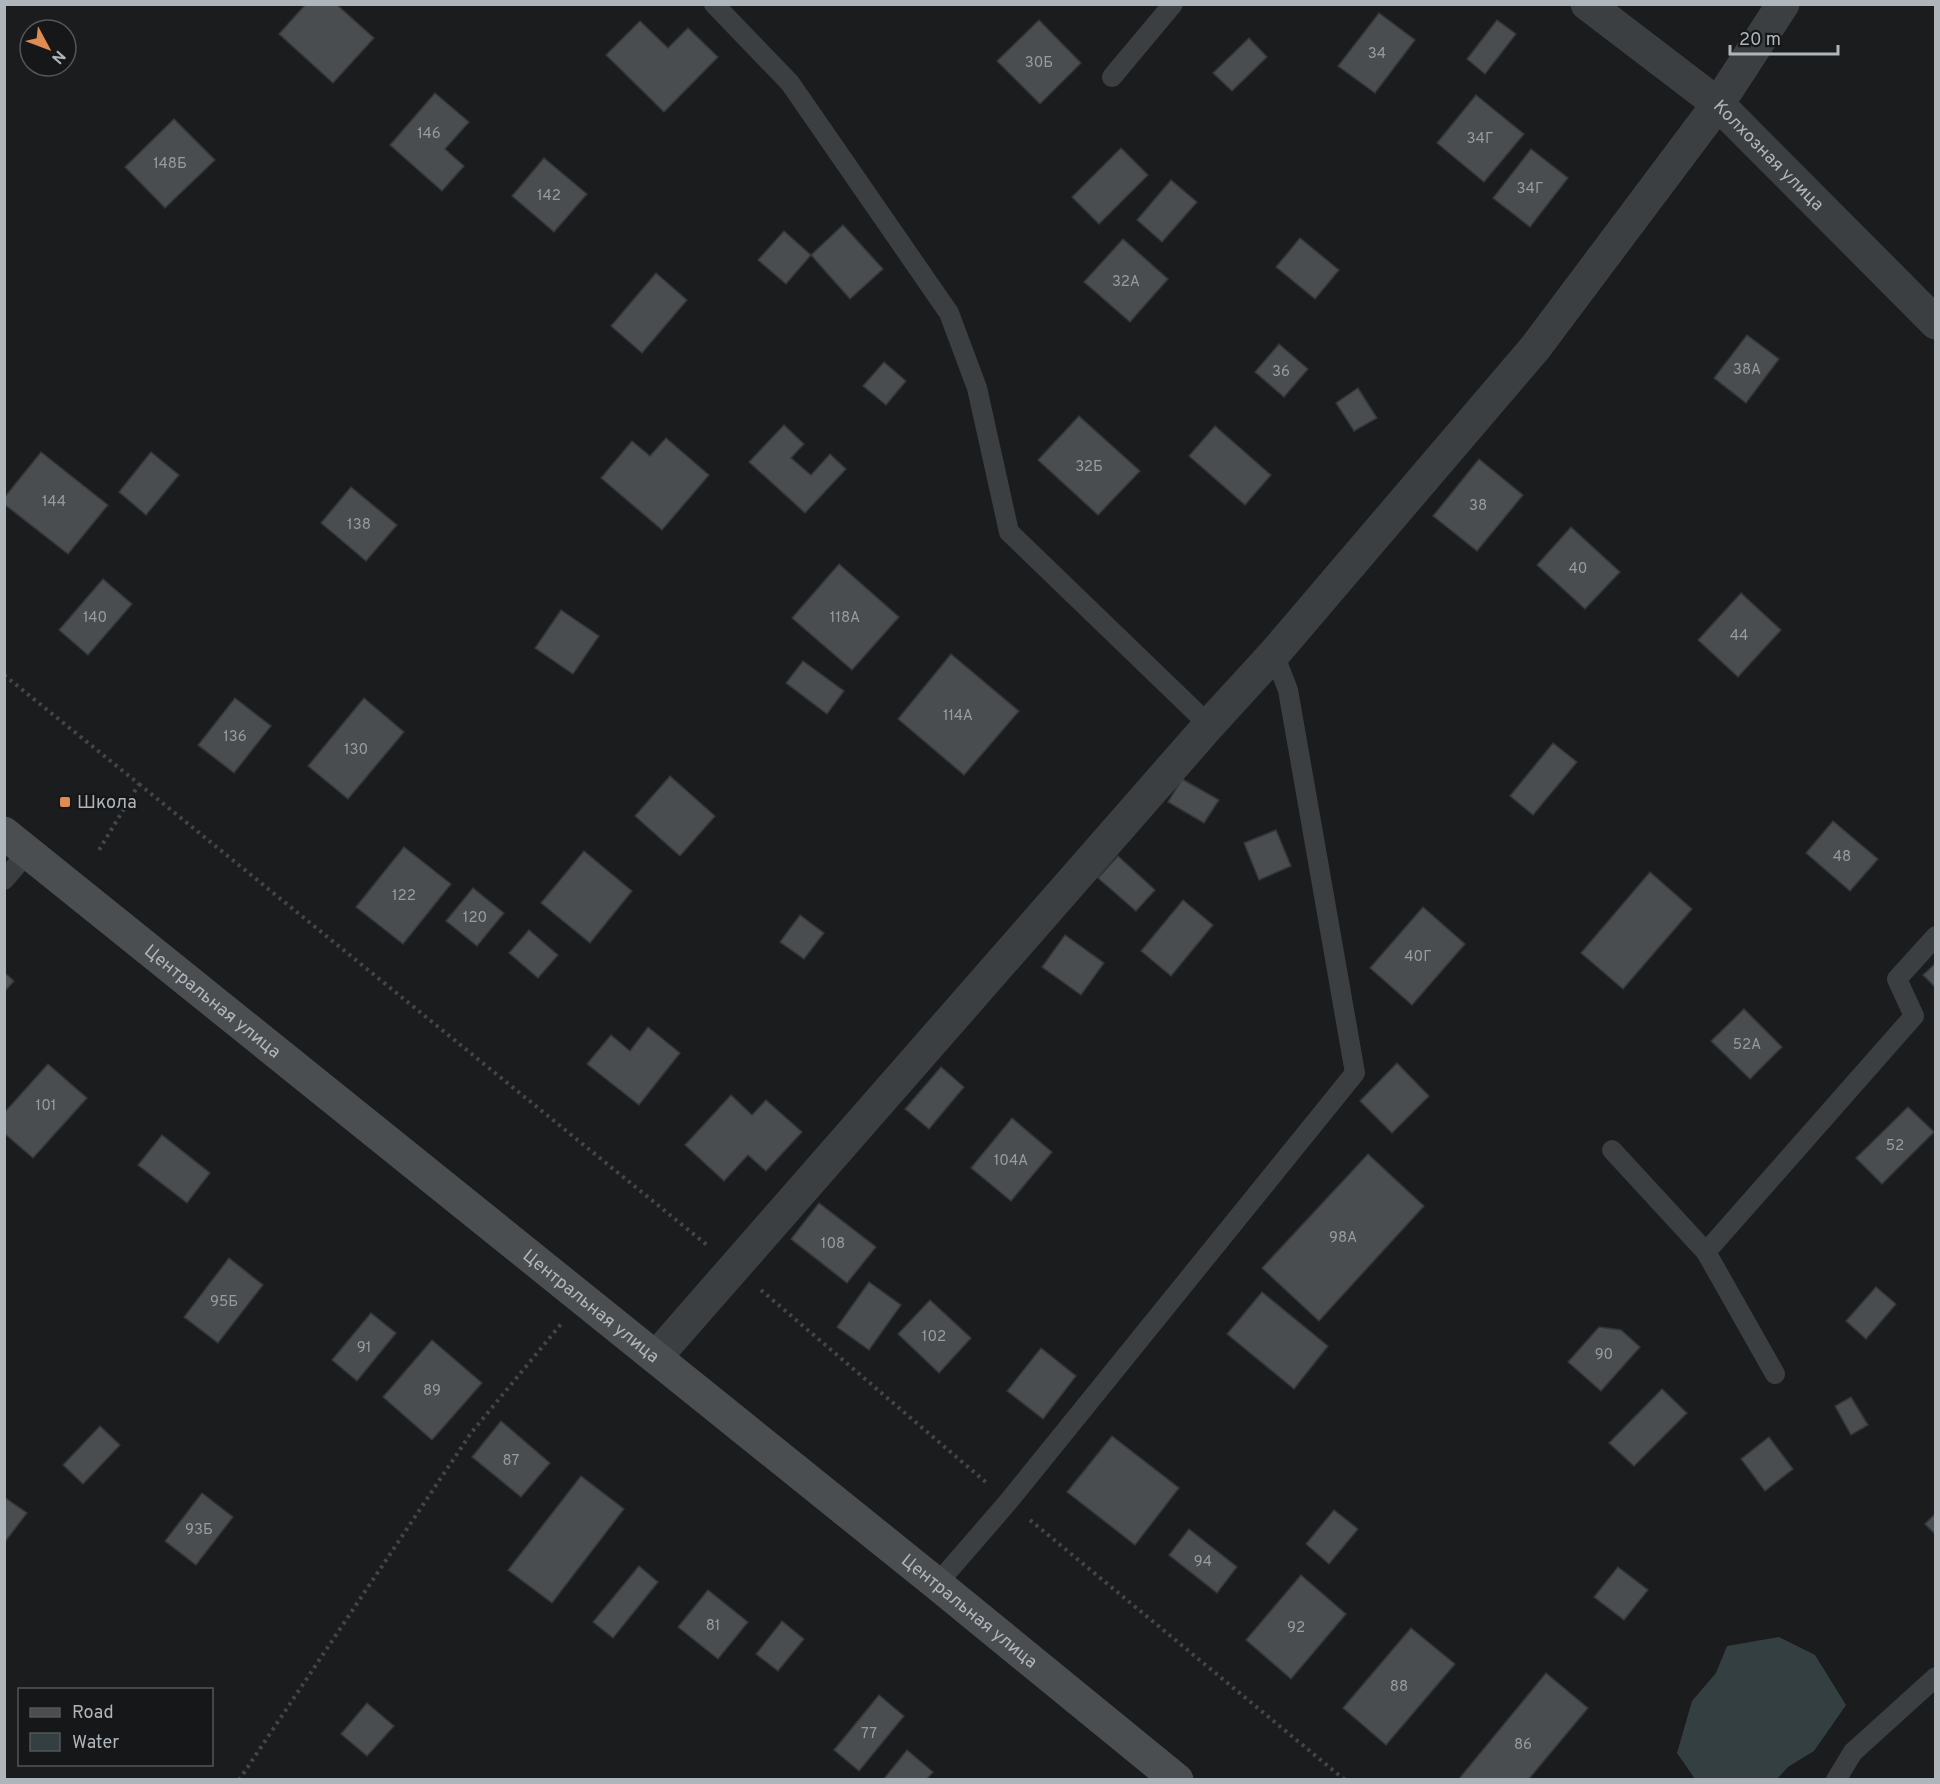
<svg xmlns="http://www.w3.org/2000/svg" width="1940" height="1784" font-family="Overpass,sans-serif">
	<rect width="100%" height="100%" fill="#1b1c1d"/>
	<path fill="#343f42" d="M1779 1637 1815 1655 1846 1705 1814 1751 1788 1767 1777 1779H1695L1677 1753 1692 1701 1716 1673 1727 1646Z"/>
	<g fill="#4a4d4f" stroke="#353639" stroke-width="1.5">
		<path d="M306 4H336L374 38 333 83 279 34Z"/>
		<path d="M1379 13 1415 40 1375 93 1338 66Z"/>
		<path d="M1039 20 1081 63 1040 104 997 61Z"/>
		<path d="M1497 20 1516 34 1485 74 1467 59Z"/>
		<path d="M640 21 668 48 688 28 718 57 664 112 606 55Z"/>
		<path d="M1249 38 1267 57 1232 91 1213 73Z"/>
		<path d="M435 93 469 122 445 149 464 166 442 191 390 145Z"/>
		<path d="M1476 95 1524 134 1484 182 1437 143Z"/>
		<path d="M174 119 215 160 165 208 125 167Z"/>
		<path d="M1121 148 1148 175 1099 224 1072 197Z"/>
		<path d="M1531 149 1568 178 1530 227 1493 198Z"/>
		<path d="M544 158 587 194 554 232 512 196Z"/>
		<path d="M1171 180 1197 202 1162 242 1137 220Z"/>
		<path d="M843 225 883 269 850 299 811 255Z"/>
		<path d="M784 231 811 255 786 284 758 260Z"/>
		<path d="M1300 238 1339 270 1315 299 1276 267Z"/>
		<path d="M1123 239 1168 279 1130 322 1084 282Z"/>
		<path d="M656 273 687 300 642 353 611 326Z"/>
		<path d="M1747 335 1779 359 1746 403 1714 378Z"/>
		<path d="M1279 344 1308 369 1284 397 1255 372Z"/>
		<path d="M884 362 906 381 886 405 863 386Z"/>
		<path d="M1358 388 1377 418 1354 431 1336 403Z"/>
		<path d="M1079 416 1140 471 1098 515 1038 460Z"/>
		<path d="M784 425 804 444 791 458 811 475 830 454 846 469 805 513 749 462Z"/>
		<path d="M1215 426 1271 475 1245 505 1189 456Z"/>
		<path d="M666 438 709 475 662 530 601 478 632 441 650 456Z"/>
		<path d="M41 452 108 505 68 554 4 504V498Z"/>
		<path d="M151 452 179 475 146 515 119 492Z"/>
		<path d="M1479 459 1523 495 1477 551 1433 516Z"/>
		<path d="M351 487 397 525 366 561 321 523Z"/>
		<path d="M1571 527 1620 572 1585 609 1537 565Z"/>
		<path d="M839 564 899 617 852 670 792 618Z"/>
		<path d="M103 579 132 604 88 655 59 630Z"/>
		<path d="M1741 593 1781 630 1738 677 1698 640Z"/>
		<path d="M561 610 599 636 573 674 535 648Z"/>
		<path d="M951 654 1019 711 964 775 898 719Z"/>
		<path d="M803 661 844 691 827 714 786 683Z"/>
		<path d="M235 698 271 726 234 773 198 745Z"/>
		<path d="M364 698 404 732 348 799 308 766Z"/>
		<path d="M1553 743 1577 762 1533 815 1510 796Z"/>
		<path d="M670 776 715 816 680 856 635 816Z"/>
		<path d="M1182 779 1219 800 1204 823 1168 802Z"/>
		<path d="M1833 821 1878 859 1850 891 1806 853Z"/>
		<path d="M1276 830 1291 866 1259 880 1244 843Z"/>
		<path d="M404 847 451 884 403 944 356 907Z"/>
		<path d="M584 851 632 891 590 943 541 903Z"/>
		<path d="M1118 856 1155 890 1136 911 1098 878Z"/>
		<path d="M1650 872 1692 909 1623 989 1581 953Z"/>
		<path d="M473 888 504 913 477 946 446 921Z"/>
		<path d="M1183 900 1213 925 1171 976 1141 951Z"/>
		<path d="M1423 907 1465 944 1412 1005 1370 968Z"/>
		<path d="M800 915 824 933 804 959 780 942Z"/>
		<path d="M529 930 558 955 538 978 509 953Z"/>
		<path d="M1065 935 1104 963 1081 995 1042 967Z"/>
		<path d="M1936 963V988L1923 975Z"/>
		<path d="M4 972 14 981 4 992Z"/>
		<path d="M1744 1009 1782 1047 1750 1079 1711 1041Z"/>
		<path d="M648 1027 680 1053 639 1105 587 1064 611 1035 630 1051Z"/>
		<path d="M1397 1063 1429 1096 1392 1133 1360 1101Z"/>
		<path d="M48 1064 87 1098 33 1158 4 1133V1113Z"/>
		<path d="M941 1067 964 1087 929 1129 905 1109Z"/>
		<path d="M731 1095 752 1115 766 1100 802 1132 766 1171 748 1155 724 1181 685 1145Z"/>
		<path d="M1908 1107 1934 1132 1882 1184 1856 1158Z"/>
		<path d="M1012 1118 1052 1152 1011 1201 971 1168Z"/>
		<path d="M162 1135 210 1173 187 1203 138 1165Z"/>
		<path d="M1368 1154 1424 1206 1319 1321 1262 1268Z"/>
		<path d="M819 1203 876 1247 847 1283 791 1239Z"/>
		<path d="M229 1258 263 1285 218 1343 184 1317Z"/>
		<path d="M869 1282 901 1305 869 1350 837 1327Z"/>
		<path d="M1876 1287 1896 1304 1866 1339 1846 1321Z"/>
		<path d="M1262 1292 1328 1346 1294 1389 1227 1334Z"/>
		<path d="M930 1300 971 1338 939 1373 898 1334Z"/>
		<path d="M371 1313 396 1333 357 1381 332 1360Z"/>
		<path d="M1599 1327 1621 1330 1640 1347 1601 1391 1568 1362Z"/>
		<path d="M432 1340 482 1383 432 1440 383 1397Z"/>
		<path d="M1041 1348 1076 1376 1043 1419 1007 1391Z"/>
		<path d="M1662 1389 1687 1413 1634 1466 1609 1443Z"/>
		<path d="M1851 1397 1868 1425 1851 1435 1835 1406Z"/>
		<path d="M501 1421 550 1463 521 1497 472 1457Z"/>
		<path d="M100 1426 120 1445 83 1484 63 1465Z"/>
		<path d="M1112 1436 1179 1488 1135 1545 1067 1492Z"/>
		<path d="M1769 1437 1793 1469 1765 1491 1741 1459Z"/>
		<path d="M581 1476 624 1509 552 1603 508 1570Z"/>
		<path d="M202 1493 233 1517 196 1565 165 1541Z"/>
		<path d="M4 1497 27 1513 4 1543Z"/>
		<path d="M1334 1510 1358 1529 1329 1564 1306 1544Z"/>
		<path d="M1936 1513V1535L1925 1524Z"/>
		<path d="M1189 1529 1237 1567 1217 1593 1169 1555Z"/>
		<path d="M639 1566 658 1582 613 1638 593 1622Z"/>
		<path d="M1618 1567 1648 1590 1624 1620 1594 1597Z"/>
		<path d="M1301 1575 1346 1614 1291 1679 1246 1640Z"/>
		<path d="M708 1590 748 1622 718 1659 678 1627Z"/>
		<path d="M782 1621 804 1639 778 1671 756 1654Z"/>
		<path d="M1411 1628 1455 1664 1386 1745 1343 1708Z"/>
		<path d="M1546 1673 1588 1708 1528 1780H1458Z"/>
		<path d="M879 1695 904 1716 859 1771 834 1750Z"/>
		<path d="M367 1703 394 1726 367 1756 341 1734Z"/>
		<path d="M907 1750 933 1772 926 1780H883Z"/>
	</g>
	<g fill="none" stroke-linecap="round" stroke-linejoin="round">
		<g stroke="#434648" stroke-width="4" stroke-dasharray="3 4.5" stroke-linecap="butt">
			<path d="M4 675 139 784 99 850"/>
			<path d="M139 784 707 1245"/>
			<path d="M761 1290 988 1484"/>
			<path d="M1030 1520 1345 1780"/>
			<path d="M239 1780 471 1433 561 1324"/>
		</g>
		<g stroke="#3c3f42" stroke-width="20">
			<path d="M714 4 790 83 949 313 977 388 1009 532 1209 725"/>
			<path d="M1112 77 1173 4"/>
			<path d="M4 880 28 852"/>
			<path d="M1612 1150 1706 1252"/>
			<path d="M1775 1374 1706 1252 1914 1016 1897 979 1936 936"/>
			<path d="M937 1584 1008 1502 1355 1073 1288 690 1274 654"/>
			<path d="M1836 1780 1853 1752 1936 1677"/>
		</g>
		<g stroke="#3c3f42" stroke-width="33">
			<path id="s1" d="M1587 4 1718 104 1936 323"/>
			<path d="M656 1357 1209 725 1274 654 1535 348 1718 104 1783 4"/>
		</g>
		<path stroke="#4b4e51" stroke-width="33" id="s2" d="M4 833 937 1584 1177 1780"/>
	</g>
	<rect fill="#df8b51" stroke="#161718" stroke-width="2" x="59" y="796" width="12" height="12" rx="3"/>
	<g text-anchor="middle" stroke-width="4.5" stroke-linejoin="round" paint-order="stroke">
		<g font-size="15" fill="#969ca0">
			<text x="1377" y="58">34</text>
			<text x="1039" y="67">30Б</text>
			<text x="429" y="138">146</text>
			<text x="1480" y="143">34Г</text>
			<text x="170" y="168">148Б</text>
			<text x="1530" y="193">34Г</text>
			<text x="549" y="200">142</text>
			<text x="1126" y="286">32А</text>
			<text x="1747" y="374">38А</text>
			<text x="1281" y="376">36</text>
			<text x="1089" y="471">32Б</text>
			<text x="54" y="506">144</text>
			<text x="1478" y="510">38</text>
			<text x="359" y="529">138</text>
			<text x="1578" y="573">40</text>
			<text x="95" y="622">140</text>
			<text x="845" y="622">118А</text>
			<text x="1739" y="640">44</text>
			<text x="958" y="720">114А</text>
			<text x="235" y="741">136</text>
			<text x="356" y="754">130</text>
			<text x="1842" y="861">48</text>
			<text x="404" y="900">122</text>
			<text x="475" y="922">120</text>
			<text x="1418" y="961">40Г</text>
			<text x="1747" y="1049">52А</text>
			<text x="46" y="1110">101</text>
			<text x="1895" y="1150">52</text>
			<text x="1011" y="1165">104А</text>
			<text x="1343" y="1242">98А</text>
			<text x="833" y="1248">108</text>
			<text x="224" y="1306">95Б</text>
			<text x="934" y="1341">102</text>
			<text x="364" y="1352">91</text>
			<text x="1604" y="1359">90</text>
			<text x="432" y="1395">89</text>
			<text x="511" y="1465">87</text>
			<text x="199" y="1534">93Б</text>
			<text x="1203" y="1566">94</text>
			<text x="713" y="1630">81</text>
			<text x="1296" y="1632">92</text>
			<text x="1399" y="1691">88</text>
			<text x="869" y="1738">77</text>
			<text x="1523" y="1749">86</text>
		</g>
		<g font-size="18" fill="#afb6bb" stroke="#161718">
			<text dy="6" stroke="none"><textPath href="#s1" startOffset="237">Колхозная улица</textPath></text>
			<text dy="6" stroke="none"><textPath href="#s2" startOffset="268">Центральная улица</textPath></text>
			<text dy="6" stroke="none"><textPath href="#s2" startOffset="754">Центральная улица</textPath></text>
			<text dy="6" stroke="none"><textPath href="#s2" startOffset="1240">Центральная улица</textPath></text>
		</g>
		<g font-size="18" fill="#afb6bb" stroke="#161718" text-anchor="start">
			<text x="77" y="808">Школа</text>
		</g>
	</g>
	<rect width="1940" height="1784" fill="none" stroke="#afb6bb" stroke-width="12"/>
	<rect x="18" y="1688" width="195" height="78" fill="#161718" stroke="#535759" stroke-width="1.5"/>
	<rect x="30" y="1708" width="30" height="9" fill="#4b4e51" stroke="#535759" stroke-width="1.5"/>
	<text x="72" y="1718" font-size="18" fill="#afb6bb">Road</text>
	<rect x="30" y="1733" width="30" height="18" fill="#343f42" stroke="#535759" stroke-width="1.5"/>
	<text x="72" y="1748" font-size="18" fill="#afb6bb">Water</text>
	<g transform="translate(48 48) rotate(131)"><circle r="28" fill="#161718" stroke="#535759" stroke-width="1.5"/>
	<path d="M0-4.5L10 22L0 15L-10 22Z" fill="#df8b51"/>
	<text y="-9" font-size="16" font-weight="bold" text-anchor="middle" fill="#afb6bb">N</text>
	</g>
	<path d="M1730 45v9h108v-9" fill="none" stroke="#afb6bb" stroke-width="3"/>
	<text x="1739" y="45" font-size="18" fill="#afb6bb" stroke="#161718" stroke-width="4.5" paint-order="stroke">20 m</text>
</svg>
